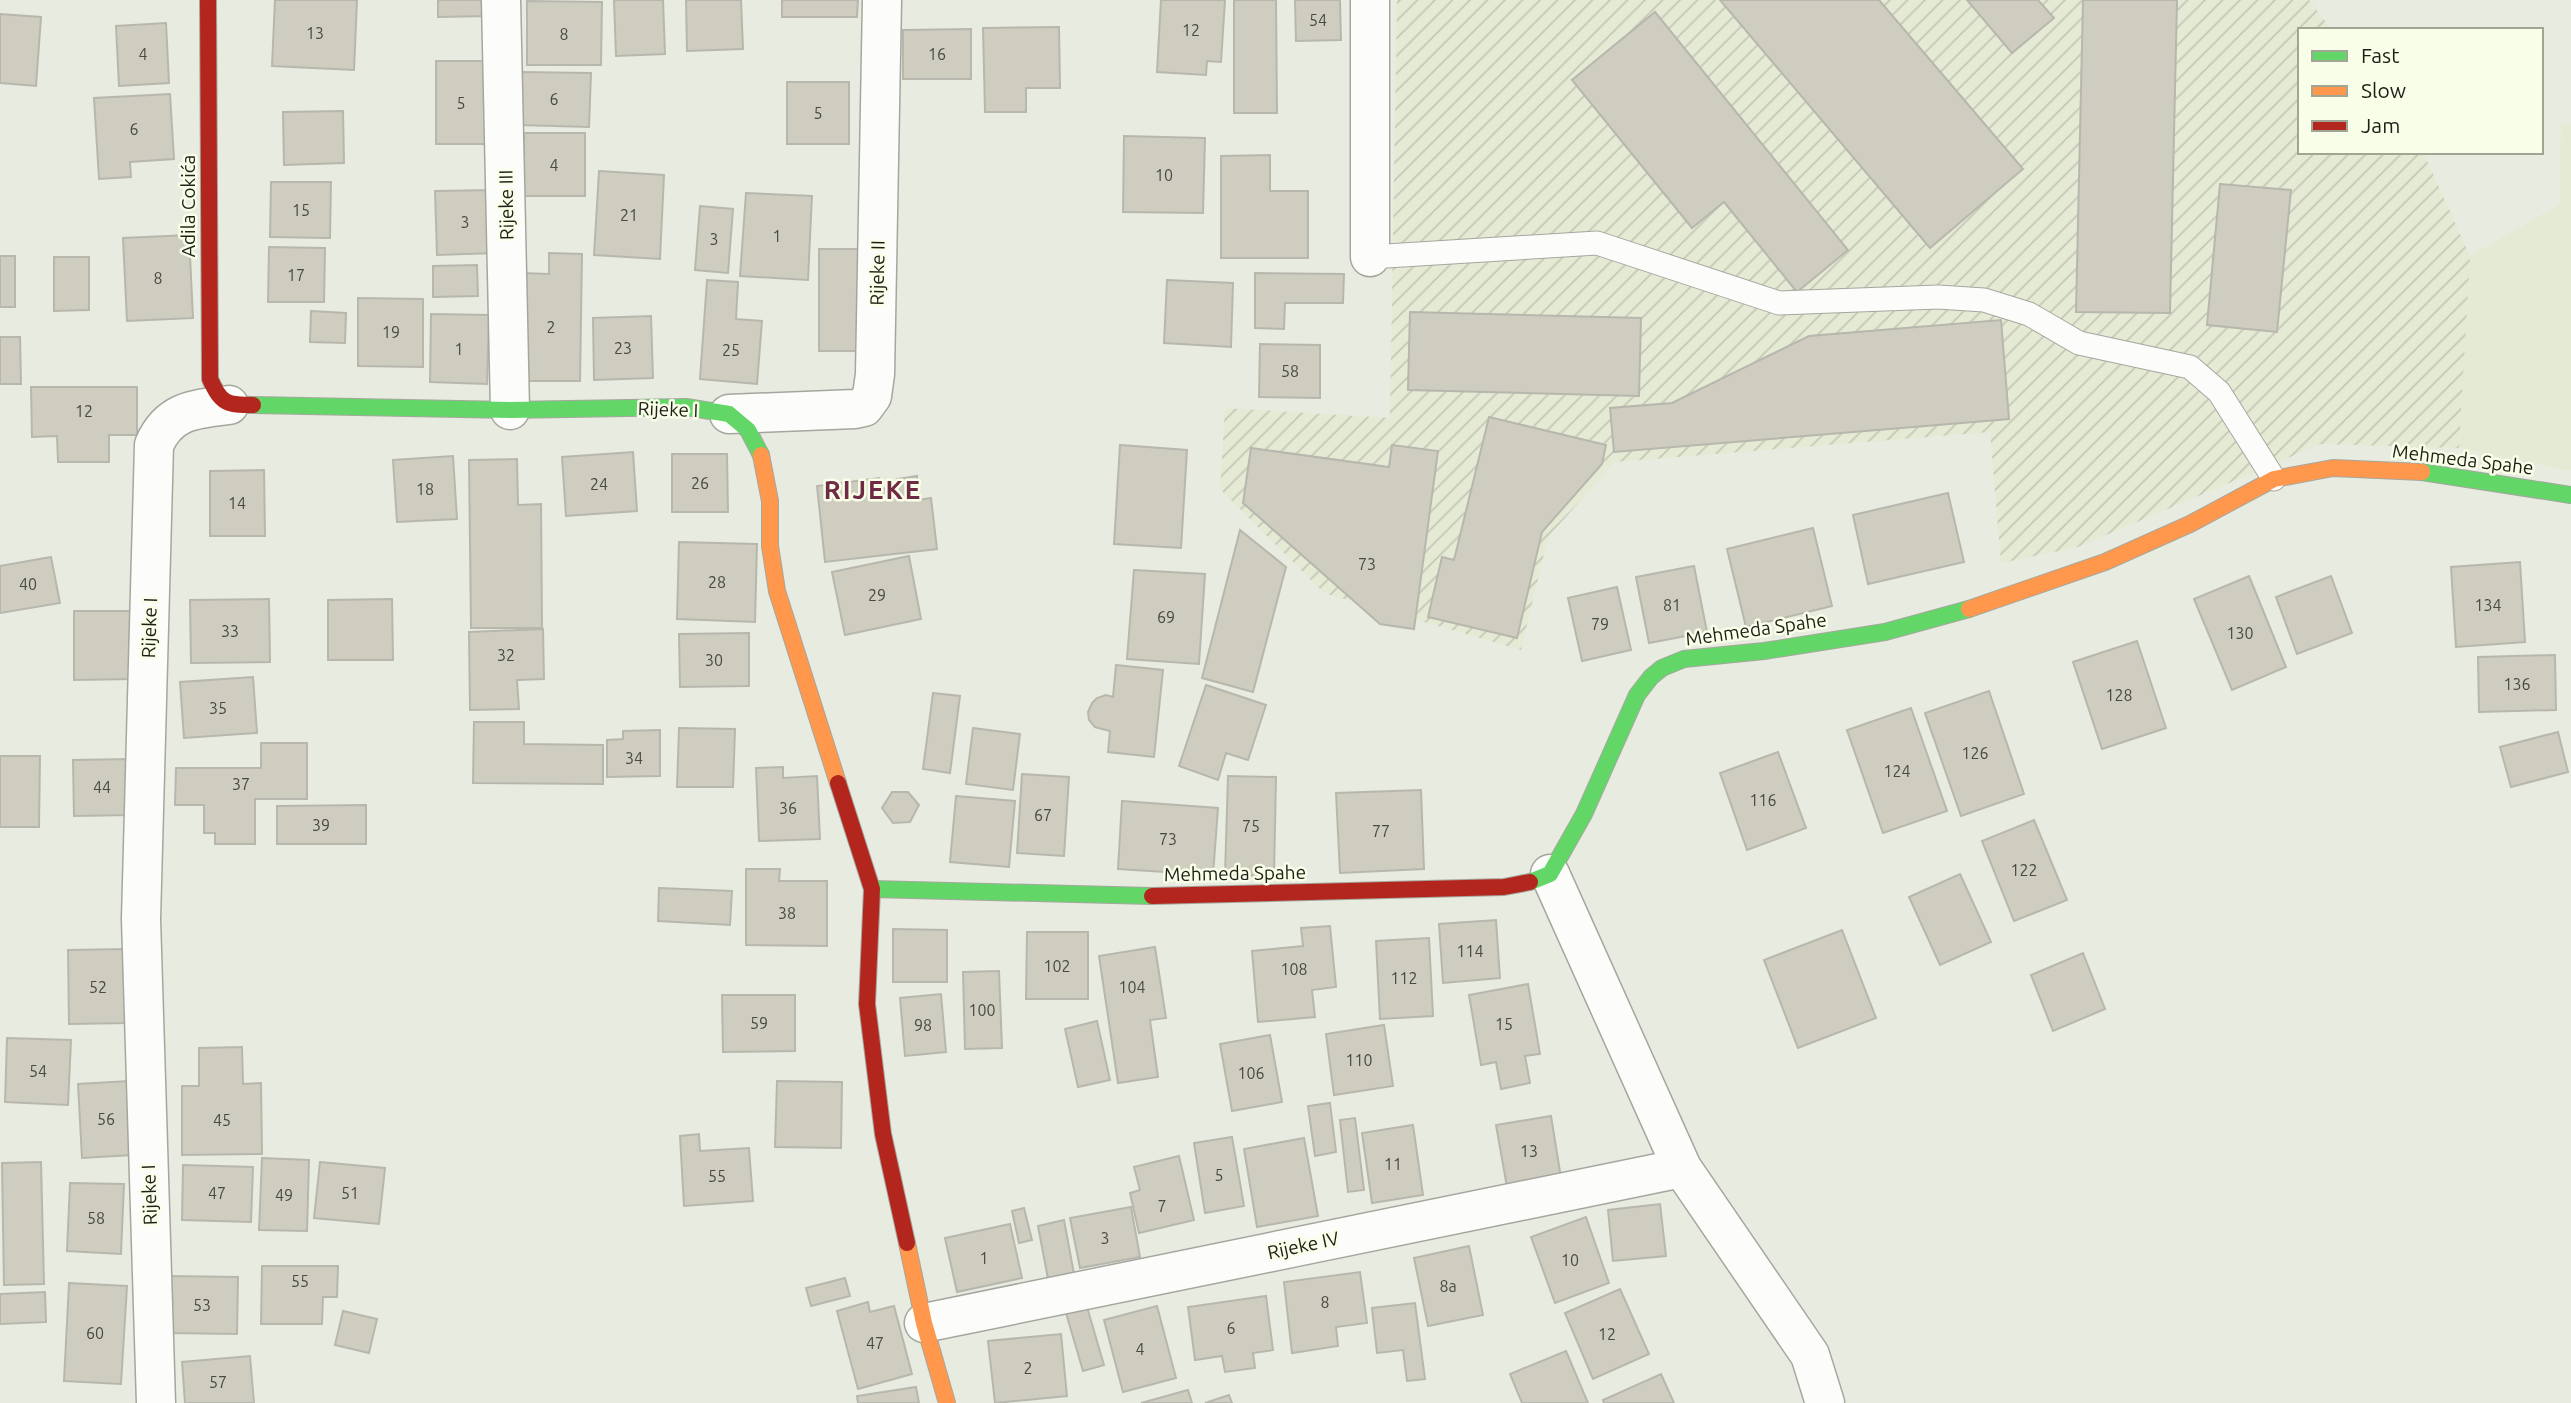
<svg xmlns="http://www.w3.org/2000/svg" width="2571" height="1403" font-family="Ubuntu,sans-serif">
	<defs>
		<pattern id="industrial-furrows" width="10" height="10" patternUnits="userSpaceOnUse" patternTransform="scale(1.75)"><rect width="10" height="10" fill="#e5ead4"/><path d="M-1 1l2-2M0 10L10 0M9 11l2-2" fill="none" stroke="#c4c8b5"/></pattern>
	</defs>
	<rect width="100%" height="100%" fill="#e8ebdf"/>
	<path fill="#e5ead4" d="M2571 123V471L2459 448 2470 256 2560 204 2561 124Z"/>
	<path fill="url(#industrial-furrows)" d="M1397 0H2309L2332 30H2300V152H2423L2470 256 2459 448 2321 444 2078 547 2001 563 1990 432 1615 462 1548 537 1521 650 1324 593 1220 489 1225 408 1390 418Z"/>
	<g fill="#cfcdbf" stroke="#b7b7ae" stroke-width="2">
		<path d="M275 0H357L354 70 272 66Z"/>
		<path d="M438 0H491V16L438 17Z"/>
		<path d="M614 0H663L665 54 616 56Z"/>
		<path d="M686 0H741L743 49 687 51Z"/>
		<path d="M782 0H858L857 17H782Z"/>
		<path d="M1161 0H1225L1221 62 1207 61 1206 75 1157 72Z"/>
		<path d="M1234 0H1276L1277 113H1234Z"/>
		<path d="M1295 0H1340L1341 40 1296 41Z"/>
		<path d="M1720 0H1879L2023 169 1930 248Z"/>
		<path d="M1967 0H2038L2054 18 2012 53Z"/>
		<path d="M2083 0H2177L2170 313 2076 312Z"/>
		<path d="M527 1 602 2 601 65H527Z"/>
		<path d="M1655 12 1848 250 1797 292 1724 202 1692 228 1572 80Z"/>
		<path d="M0 14 41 17 36 86 0 83Z"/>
		<path d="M166 23 169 83 119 86 116 26Z"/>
		<path d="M1059 27 1060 88H1026V112H985L983 28Z"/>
		<path d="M971 29V79H903V30Z"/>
		<path d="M436 61H486L487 144H436Z"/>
		<path d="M520 72 591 73 589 127 518 125Z"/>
		<rect x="787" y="82" width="62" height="62"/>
		<path d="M170 94 174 159 130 162 131 177 99 179 94 98Z"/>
		<path d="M343 111 344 163 284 165 283 112Z"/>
		<path d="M524 133H585V196H523Z"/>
		<path d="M1124 136 1205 138 1203 213 1123 212Z"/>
		<path d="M1270 155V191H1308V258H1221V156Z"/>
		<path d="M599 171 664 175 660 259 594 255Z"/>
		<path d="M271 182H331L330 238 270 237Z"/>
		<path d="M2220 184 2291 190 2277 332 2207 325Z"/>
		<path d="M494 190 496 253 437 255 435 191Z"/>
		<path d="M746 193 812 196 808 280 740 276Z"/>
		<path d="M700 206 733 209 728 273 695 270Z"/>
		<path d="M189 235 193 318 127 321 123 238Z"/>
		<path d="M269 247 325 248 324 302H268Z"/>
		<rect x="819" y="249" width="41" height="102"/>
		<path d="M549 253 582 254 580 381H521L523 273 549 274Z"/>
		<rect x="0" y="256" width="15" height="51"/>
		<path d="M54 257H89V310L54 311Z"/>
		<path d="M477 265 478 296 433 297V266Z"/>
		<path d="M1255 273 1344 274 1343 303H1285L1284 329 1255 328Z"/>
		<path d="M707 280 738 282 736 319 762 321 757 384 700 379Z"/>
		<path d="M1167 280 1233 283 1231 347 1164 343Z"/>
		<path d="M358 298 423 299V367L358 366Z"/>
		<path d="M311 311 346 313 345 343 310 342Z"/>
		<path d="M1410 312 1641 318 1639 396 1408 390Z"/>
		<path d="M431 314 489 315 487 384 430 382Z"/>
		<path d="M651 316 653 378 594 380 593 318Z"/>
		<path d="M2001 320 2009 419 1614 452 1610 408 1672 403 1809 336Z"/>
		<path d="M0 337H20L21 384H0Z"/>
		<path d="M1260 344 1320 345V398L1259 397Z"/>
		<path d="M31 387H137V435H109V462H58L57 436 32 437Z"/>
		<path d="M1489 417 1606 445 1602 464 1542 532 1517 638 1428 617 1442 557 1454 560Z"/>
		<path d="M1120 445 1187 450 1181 548 1114 544Z"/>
		<path d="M1392 445 1438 451 1414 629 1380 624 1243 503 1251 448 1389 467Z"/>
		<path d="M633 452 637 511 566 516 562 457Z"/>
		<path d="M672 454H727L728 512H672Z"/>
		<path d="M453 456 457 519 397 522 393 460Z"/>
		<path d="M517 459 518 505 541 504 542 628H471L469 460Z"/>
		<path d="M264 470 265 536H210V471Z"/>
		<path d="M917 476 919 500 931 498 937 549 825 562 817 486 879 478 881 489 897 487V479Z"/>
		<path d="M1948 493 1964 562 1868 584 1853 515Z"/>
		<path d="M1813 528 1832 606 1746 627 1727 549Z"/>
		<path d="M1240 530 1286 567 1253 692 1202 678Z"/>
		<path d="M679 542 757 544 755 622 677 619Z"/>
		<path d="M909 556 921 619 845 635 832 572Z"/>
		<path d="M51 557 60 603 0 613V566Z"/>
		<path d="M2520 562 2525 642 2456 647 2451 567Z"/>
		<path d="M1694 566 1707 632 1649 643 1636 577Z"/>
		<path d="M1134 570 1205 574 1199 664 1127 659Z"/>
		<path d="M2249 576 2286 667 2232 690 2194 599Z"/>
		<path d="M2331 576 2352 633 2297 654 2276 597Z"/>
		<path d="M1617 587 1631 650 1582 661 1568 598Z"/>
		<path d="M269 599 270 662 191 663 190 600Z"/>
		<path d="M392 599 393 660H328V600Z"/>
		<path d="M74 611H135V679L74 680Z"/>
		<path d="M543 629 544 679 517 680 519 709 470 710 469 632Z"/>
		<path d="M749 633V686L680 687 679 634Z"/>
		<path d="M2137 641 2166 728 2102 749 2073 662Z"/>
		<path d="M2555 655 2556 710 2479 712 2478 657Z"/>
		<path d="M1116 665 1163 670 1154 757 1108 752 1110 731 1095 727 1089 720 1088 712 1092 703 1097 698 1106 695 1113 697Z"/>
		<path d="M253 677 257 733 184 738 180 682Z"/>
		<path d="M1206 685 1266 705 1248 760 1226 753 1218 780 1179 766Z"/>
		<path d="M1989 691 2024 794 1961 816 1925 713Z"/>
		<path d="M933 693 960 696 950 773 923 769Z"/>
		<path d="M1911 708 1947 811 1883 833 1847 730Z"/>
		<path d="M474 722H524V744L603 745V784L473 783Z"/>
		<path d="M679 728 735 729 733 787H677Z"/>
		<path d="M973 728 1020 734 1013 790 966 784Z"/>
		<path d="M660 730V776L607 777V740L623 739V731Z"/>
		<path d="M2558 732 2568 772 2511 787 2500 747Z"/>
		<path d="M261 743H307V799H255V844H215V833H204V805H175L176 768H261Z"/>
		<path d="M1778 752 1806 828 1747 850 1720 773Z"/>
		<path d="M0 756H40L39 827H0Z"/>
		<path d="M131 759 132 815 74 816 73 760Z"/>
		<path d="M783 767V778L817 776 820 839 759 841 756 768Z"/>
		<path d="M1022 774 1069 777 1064 856 1017 853Z"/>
		<path d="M1228 776 1276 777 1274 876 1225 875Z"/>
		<path d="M1421 790 1424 869 1340 873 1336 793Z"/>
		<path d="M892 792H908L919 805 910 822 893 823 882 808Z"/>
		<path d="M956 796 1015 801 1009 867 950 862Z"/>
		<path d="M1122 801 1218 808 1213 875 1118 869Z"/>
		<path d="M366 805V844H277V806Z"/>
		<path d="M2034 820 2067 900 2014 921 1982 841Z"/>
		<path d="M746 869H780L779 881H827V946L746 945Z"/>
		<path d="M1960 874 1991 942 1940 965 1909 897Z"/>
		<path d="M659 888 732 891 730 925 658 921Z"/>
		<path d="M1496 920 1500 978 1443 983 1439 924Z"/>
		<path d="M1330 926 1336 987 1312 990 1315 1017 1258 1022 1252 951 1303 946 1301 928Z"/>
		<path d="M893 929 947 930V982H893Z"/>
		<path d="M1842 930 1876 1018 1798 1048 1764 960Z"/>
		<path d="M1027 932H1088V999H1026Z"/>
		<path d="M1429 938 1433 1016 1380 1019 1376 941Z"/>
		<path d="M1155 947 1166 1018 1150 1020 1158 1077 1118 1083 1099 956Z"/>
		<path d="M127 949 128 1023 69 1024 68 950Z"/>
		<path d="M2083 953 2105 1009 2053 1031 2031 975Z"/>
		<path d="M999 971 1002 1048 965 1049 963 972Z"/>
		<path d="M1528 984 1540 1054 1525 1056 1530 1083 1501 1089 1496 1062 1481 1065 1469 995Z"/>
		<path d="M941 994 946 1052 905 1056 900 998Z"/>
		<path d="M722 995H795V1051L723 1052Z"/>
		<path d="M1097 1021 1110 1080 1078 1087 1065 1029Z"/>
		<path d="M1384 1025 1393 1086 1334 1095 1326 1034Z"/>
		<path d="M1270 1035 1282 1102 1232 1111 1220 1044Z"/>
		<path d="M7 1038 71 1040 68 1105 5 1102Z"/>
		<path d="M242 1047 243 1084 261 1083 262 1154 182 1155V1086H199V1048Z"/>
		<path d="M129 1081 133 1155 82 1158 78 1084Z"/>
		<path d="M777 1081 842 1082 841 1148 775 1147Z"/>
		<path d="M1330 1103 1336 1152 1315 1156 1308 1106Z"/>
		<path d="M1551 1116 1561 1178 1507 1187 1496 1125Z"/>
		<path d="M1355 1118 1364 1190 1348 1192 1340 1120Z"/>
		<path d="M1413 1125 1423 1195 1372 1203 1362 1133Z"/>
		<path d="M699 1134 700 1151 749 1148 753 1201 684 1206 680 1136Z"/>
		<path d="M1232 1137 1244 1206 1205 1213 1194 1143Z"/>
		<path d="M1304 1138 1318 1216 1257 1227 1244 1149Z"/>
		<path d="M1179 1156 1194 1220 1139 1233 1130 1193 1140 1190 1134 1167Z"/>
		<path d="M262 1158 309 1160 307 1231 259 1230Z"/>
		<path d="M41 1162 44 1284 4 1285 2 1163Z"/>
		<path d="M320 1162 385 1168 379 1224 314 1218Z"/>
		<path d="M183 1165 253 1167 251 1222 182 1220Z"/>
		<path d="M70 1183 124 1184 121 1254 67 1251Z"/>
		<path d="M1660 1204 1666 1256 1613 1261 1608 1210Z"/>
		<path d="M1131 1207 1140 1257 1080 1268 1070 1218Z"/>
		<path d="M1024 1208 1032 1240 1019 1243 1012 1211Z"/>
		<path d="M1586 1217 1609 1283 1555 1303 1531 1237Z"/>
		<path d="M1064 1220 1074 1274 1048 1279 1038 1226Z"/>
		<path d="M1010 1224 1022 1278 957 1292 945 1238Z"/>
		<path d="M1469 1246 1483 1315 1428 1326 1414 1258Z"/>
		<path d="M262 1266H338L337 1297H323L322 1324H261Z"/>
		<path d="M1360 1272 1367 1323 1336 1327 1338 1346 1292 1353 1284 1282Z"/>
		<path d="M168 1276 238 1277 237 1334 167 1333Z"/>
		<path d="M845 1278 850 1296 811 1306 806 1288Z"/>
		<path d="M69 1283 127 1286 121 1384 64 1381Z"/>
		<path d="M1620 1289 1649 1354 1593 1379 1565 1313Z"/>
		<path d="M45 1292 46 1322 0 1324V1294Z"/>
		<path d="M1266 1296 1273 1350 1253 1353 1255 1368 1225 1372 1222 1356 1195 1360 1188 1307Z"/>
		<path d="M868 1302 870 1312 894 1306 912 1374 858 1389 837 1311Z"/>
		<path d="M1415 1303 1425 1379 1407 1381 1403 1350 1377 1353 1372 1308Z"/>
		<path d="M1157 1306 1176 1378 1123 1392 1104 1320Z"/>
		<path d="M1087 1307 1104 1365 1083 1371 1066 1313Z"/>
		<path d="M343 1311 377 1319 369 1353 335 1345Z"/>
		<path d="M1061 1334 1067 1396 995 1403 988 1341Z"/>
		<path d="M1566 1351 1588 1403H1522L1510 1374Z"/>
		<path d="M250 1356 254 1403H185L182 1362Z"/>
		<path d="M1661 1374 1674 1403H1604L1603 1400Z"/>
		<path d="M916 1387 919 1403H858L857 1396Z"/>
		<path d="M1188 1390 1192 1403H1141Z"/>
		<path d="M1229 1395 1232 1403H1205Z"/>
	</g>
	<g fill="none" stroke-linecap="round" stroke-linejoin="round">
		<g stroke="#a5a79f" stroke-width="25">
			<path id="lane" d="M1370 257 1597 243 1779 303 1938 297 1984 300 2029 314 2079 343 2190 367 2219 392 2274 479"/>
		</g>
		<g stroke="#a5a79f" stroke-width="41">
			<g id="street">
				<path d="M501 0 510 410"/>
				<path d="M1370 257V0"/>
				<path d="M729 414 855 409 864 407 872 396 875 374 882 0"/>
				<path d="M1550 874 1682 1168 1810 1355 1825 1403"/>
				<path d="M924 1323 1682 1168"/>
				<path d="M156 1403 141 919 154 445C169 410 195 409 229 405"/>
			</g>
		</g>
		<g stroke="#a5a79f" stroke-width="18">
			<g id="fast">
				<path d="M253 405 510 410 686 407 729 414 748 430 761 455"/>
				<path d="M2422 472 2571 495"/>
				<path d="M1530 882 1550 874 1584 814 1637 695 1651 677 1662 668 1684 659 1764 651 1885 632 1969 609"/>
				<path d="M872 889 1152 896"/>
			</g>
		</g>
		<g stroke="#a5a79f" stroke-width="18">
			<g id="slow">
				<path d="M761 455 770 501V546L777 591 838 783"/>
				<path d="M1969 609 2105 562 2190 524 2274 479 2333 468 2422 472"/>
				<path d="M907 1243 924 1323 947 1403"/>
			</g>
		</g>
		<g stroke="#a5a79f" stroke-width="18">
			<g id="jam">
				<path d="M208 0 210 379C221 404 227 405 253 405"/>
				<path d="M838 783 872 889 867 1004 883 1134 907 1243"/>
				<path d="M1152 896 1504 887 1530 882"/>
			</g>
		</g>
		<use href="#lane" stroke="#fcfcfa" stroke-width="23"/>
		<use href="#street" stroke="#fcfcfa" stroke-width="38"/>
		<use href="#fast" stroke="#63d668" stroke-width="16"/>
		<use href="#slow" stroke="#ff974d" stroke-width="16"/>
		<use href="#jam" stroke="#b3261e" stroke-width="16"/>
	</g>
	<g text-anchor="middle" stroke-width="5" stroke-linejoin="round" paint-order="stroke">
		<g font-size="16" fill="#4a4a41">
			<text x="1318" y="26">54</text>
			<text x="1191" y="36">12</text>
			<text x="315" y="39">13</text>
			<text x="564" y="40">8</text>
			<text x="143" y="60">4</text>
			<text x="937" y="60">16</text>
			<text x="554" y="105">6</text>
			<text x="461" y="109">5</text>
			<text x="818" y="119">5</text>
			<text x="134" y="135">6</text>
			<text x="554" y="171">4</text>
			<text x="1164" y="181">10</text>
			<text x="301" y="216">15</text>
			<text x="629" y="221">21</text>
			<text x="465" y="228">3</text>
			<text x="777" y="242">1</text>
			<text x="714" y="245">3</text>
			<text x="296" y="281">17</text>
			<text x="158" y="284">8</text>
			<text x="551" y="333">2</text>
			<text x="391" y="338">19</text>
			<text x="623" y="354">23</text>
			<text x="459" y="355">1</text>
			<text x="731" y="356">25</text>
			<text x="1290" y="377">58</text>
			<text x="84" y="417">12</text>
			<text x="700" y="489">26</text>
			<text x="599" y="490">24</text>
			<text x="425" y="495">18</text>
			<text x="237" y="509">14</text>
			<text x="1367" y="570">73</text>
			<text x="717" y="588">28</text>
			<text x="28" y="590">40</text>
			<text x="877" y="601">29</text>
			<text x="1672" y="611">81</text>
			<text x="2488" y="611">134</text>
			<text x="1166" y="623">69</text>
			<text x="1600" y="630">79</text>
			<text x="230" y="637">33</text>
			<text x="2240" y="639">130</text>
			<text x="506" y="661">32</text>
			<text x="714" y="666">30</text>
			<text x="2517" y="690">136</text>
			<text x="2119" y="701">128</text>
			<text x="218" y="714">35</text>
			<text x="1975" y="759">126</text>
			<text x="634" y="764">34</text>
			<text x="1897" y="777">124</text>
			<text x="241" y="790">37</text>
			<text x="102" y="793">44</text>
			<text x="1763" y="806">116</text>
			<text x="788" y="814">36</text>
			<text x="1043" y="821">67</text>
			<text x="321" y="831">39</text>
			<text x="1251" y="832">75</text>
			<text x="1381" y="837">77</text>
			<text x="1168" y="845">73</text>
			<text x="2024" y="876">122</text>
			<text x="787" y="919">38</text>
			<text x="1470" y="957">114</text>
			<text x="1057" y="972">102</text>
			<text x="1294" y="975">108</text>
			<text x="1404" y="984">112</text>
			<text x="98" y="993">52</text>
			<text x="1132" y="993">104</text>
			<text x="982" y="1016">100</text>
			<text x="759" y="1029">59</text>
			<text x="1504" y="1030">15</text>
			<text x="923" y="1031">98</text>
			<text x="1359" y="1066">110</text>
			<text x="38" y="1077">54</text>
			<text x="1251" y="1079">106</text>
			<text x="106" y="1125">56</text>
			<text x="222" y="1126">45</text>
			<text x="1529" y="1157">13</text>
			<text x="1393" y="1170">11</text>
			<text x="1219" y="1181">5</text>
			<text x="717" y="1182">55</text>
			<text x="217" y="1199">47</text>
			<text x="350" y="1199">51</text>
			<text x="284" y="1201">49</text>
			<text x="1162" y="1212">7</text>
			<text x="96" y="1224">58</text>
			<text x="1105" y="1244">3</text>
			<text x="984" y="1264">1</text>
			<text x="1570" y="1266">10</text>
			<text x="300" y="1287">55</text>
			<text x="1448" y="1292">8a</text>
			<text x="1325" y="1308">8</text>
			<text x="202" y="1311">53</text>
			<text x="1231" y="1334">6</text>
			<text x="95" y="1339">60</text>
			<text x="1607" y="1340">12</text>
			<text x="875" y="1349">47</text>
			<text x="1140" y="1355">4</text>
			<text x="1028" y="1374">2</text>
			<text x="218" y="1388">57</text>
		</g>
		<g font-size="19" fill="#1e1f17" stroke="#f8fee7">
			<text transform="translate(506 205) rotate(-91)" y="7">Rijeke III</text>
			<text transform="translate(188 206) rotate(-90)" y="7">Adila Cokića</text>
			<text transform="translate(877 273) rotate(-89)" y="7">Rijeke II</text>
			<text transform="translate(668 409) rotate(2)" y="7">Rijeke I</text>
			<text transform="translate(2463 459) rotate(7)" y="7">Mehmeda Spahe</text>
			<text transform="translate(149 628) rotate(-88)" y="7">Rijeke I</text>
			<text transform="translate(1756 629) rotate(-8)" y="7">Mehmeda Spahe</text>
			<text transform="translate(1235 873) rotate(-1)" y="7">Mehmeda Spahe</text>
			<text transform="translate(149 1195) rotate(-92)" y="7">Rijeke I</text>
			<text transform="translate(1303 1245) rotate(-12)" y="7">Rijeke IV</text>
		</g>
		<g font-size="26" font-weight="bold" letter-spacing="2" fill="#6f2b46" stroke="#f8fee7">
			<text x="873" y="499">RIJEKE</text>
		</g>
	</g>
	<rect x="2298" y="28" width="245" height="126" fill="#f8fee7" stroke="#a1a594" stroke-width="2"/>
	<rect x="2312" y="51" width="35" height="10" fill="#63d668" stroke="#a1a594" stroke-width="2"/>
	<text x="2361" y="63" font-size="21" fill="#1e1f17">Fast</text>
	<rect x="2312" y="86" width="35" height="10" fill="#ff974d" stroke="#a1a594" stroke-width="2"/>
	<text x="2361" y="98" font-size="21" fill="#1e1f17">Slow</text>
	<rect x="2312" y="121" width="35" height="10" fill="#b3261e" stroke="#a1a594" stroke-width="2"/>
	<text x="2361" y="133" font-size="21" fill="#1e1f17">Jam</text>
</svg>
